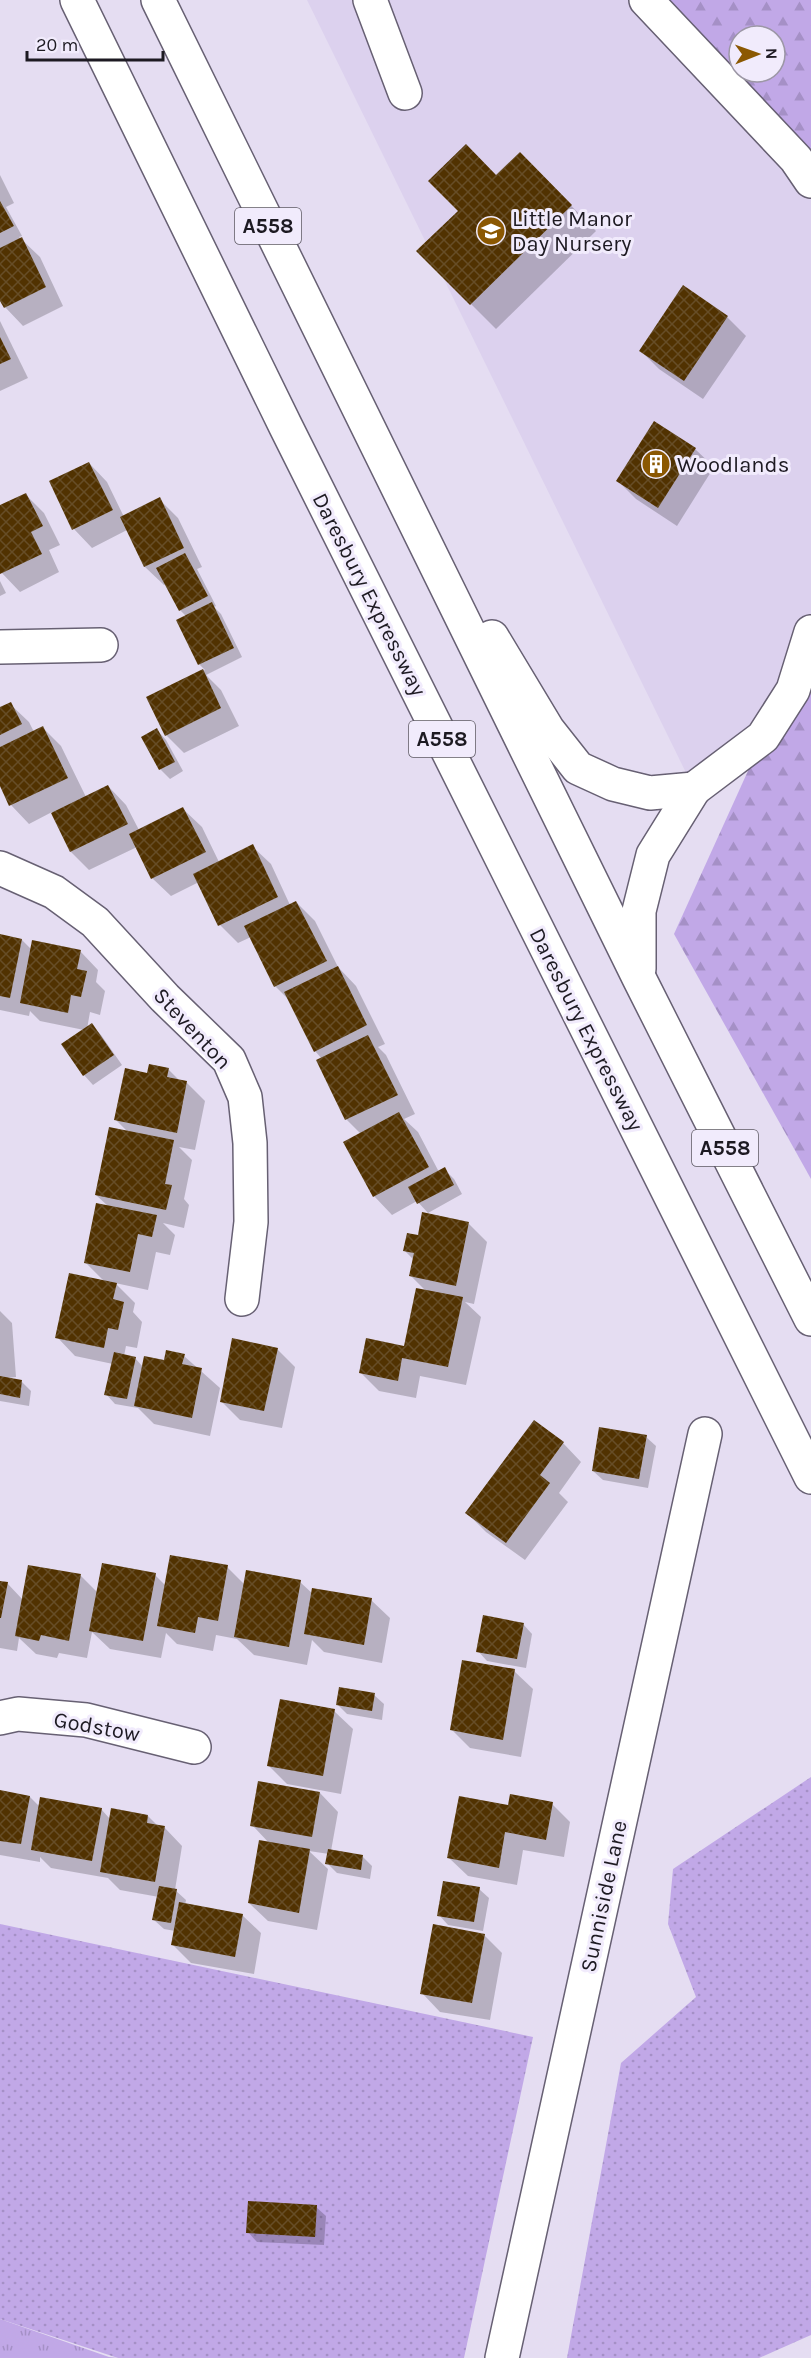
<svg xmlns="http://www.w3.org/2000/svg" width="811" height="2358" font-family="Karla,sans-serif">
	<defs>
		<pattern id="grass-dots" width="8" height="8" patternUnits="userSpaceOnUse" patternTransform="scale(1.5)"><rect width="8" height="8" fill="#c1a8e7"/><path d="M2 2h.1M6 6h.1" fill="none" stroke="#a590c6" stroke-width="1.8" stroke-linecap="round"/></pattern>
		<pattern id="forest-firs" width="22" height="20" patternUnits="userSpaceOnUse" patternTransform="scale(1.5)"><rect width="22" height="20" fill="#c1a8e7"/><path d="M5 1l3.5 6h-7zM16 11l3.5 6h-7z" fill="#a590c6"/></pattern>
		<pattern id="park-tufts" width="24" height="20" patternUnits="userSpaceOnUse" patternTransform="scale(1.5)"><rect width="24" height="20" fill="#c1a8e7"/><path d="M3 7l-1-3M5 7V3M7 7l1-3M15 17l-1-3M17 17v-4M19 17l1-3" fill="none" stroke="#a590c6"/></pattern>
		<pattern id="building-cross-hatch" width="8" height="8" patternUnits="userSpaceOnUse" patternTransform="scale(1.5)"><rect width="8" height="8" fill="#513201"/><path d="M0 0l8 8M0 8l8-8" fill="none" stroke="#664d27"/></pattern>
	</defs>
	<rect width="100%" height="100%" fill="#e5ddf2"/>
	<path fill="#dcd1ee" d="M307 0H646L811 181V632L793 690 694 789Z"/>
	<g fill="url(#grass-dots)">
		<path d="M811 1777V2335L759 2358H567L621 2063 696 1997 668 1924 673 1869Z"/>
		<path d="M0 1924 533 2037 464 2358H118L0 2319Z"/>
	</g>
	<g fill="url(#forest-firs)" fill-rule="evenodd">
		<path d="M646 0H811V181ZM739 36H775V72H739Z"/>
		<path d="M811 632V1179L674 934Z"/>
	</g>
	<path fill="url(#park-tufts)" d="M0 2319 109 2357 118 2358H0Z"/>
	<g fill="#0003">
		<path d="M0 175 14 203 6 207 22 236 19 237 40 257 63 306 23 326 5 307 0 297Z"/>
		<path d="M496 177 545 179 596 231 496 329 418 251Z"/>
		<path d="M684 288 727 317 746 336 703 399 659 369 641 351Z"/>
		<path d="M0 321 28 378 0 391Z"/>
		<path d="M695 449 714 467 677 526 636 499 618 481Z"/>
		<path d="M89 463 107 482 124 517 159 499 178 518 202 567 197 569 216 606 214 607 221 614 242 657 206 675 221 690 239 726 184 753 166 735 148 698 205 670 199 664 186 616 180 610 166 584 164 585 145 567 127 530 92 548 74 529Z"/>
		<path d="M26 495 44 513 60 545 49 550 59 572 20 592 0 571V507Z"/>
		<path d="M0 581 6 593 0 596Z"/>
		<path d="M10 704 29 722 34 732 43 728 61 746 86 797 108 786 126 805 139 830 183 809 202 827 219 862 252 846 271 864 290 905 296 902 315 921 338 967 356 986 385 1044 378 1047 386 1055 415 1114 404 1119 418 1132 439 1172 444 1169 454 1179 462 1194 428 1213 417 1201 392 1215 374 1196 361 1134 346 1119 322 1059 315 1051 292 1003 275 986 251 937 238 943 220 925 199 882 171 896 152 878 137 847 89 870 71 852 52 812 29 824 11 805 0 783V707Z"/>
		<path d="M157 730 166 740 183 771 170 779 160 769Z"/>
		<path d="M0 936 22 940 32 950 80 951 98 970 96 982 105 991 100 1015 90 1012 87 1029 92 1025 101 1035 122 1065 93 1085 84 1075 63 1044 84 1030 40 1021 30 1011 29 1016 0 1010Z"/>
		<path d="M168 1069 180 1081 187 1083 205 1101 195 1150 179 1147 192 1160 184 1199 189 1205 184 1228 163 1223 175 1235 170 1255 156 1252 148 1290 115 1283 135 1303 133 1312 142 1322 137 1348 126 1346 124 1356 135 1358 143 1367 184 1356 220 1388 210 1436 154 1424 138 1408 115 1404 106 1394 113 1364 75 1356 57 1337 105 1282 85 1262 109 1207 96 1195 128 1132 116 1120 148 1075Z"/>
		<path d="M468 1223 487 1242 474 1304 465 1302 481 1317 466 1385 420 1376 416 1398 379 1391 360 1372 405 1348 426 1291 411 1276 414 1260 405 1251 419 1237Z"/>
		<path d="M0 1311 12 1323 16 1377 7 1378 22 1382 31 1391 29 1406 0 1401Z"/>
		<path d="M277 1349 295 1367 282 1428 240 1420 221 1401Z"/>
		<path d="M646 1437 656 1446 648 1488 603 1480 593 1471Z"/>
		<path d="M563 1443 581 1462 559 1493 568 1502 525 1560 486 1532 467 1513Z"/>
		<path d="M227 1567 245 1585 300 1582 313 1594 371 1600 390 1618 382 1663 324 1652 312 1640 307 1665 254 1655 237 1639 216 1635 213 1651 177 1644 166 1633 161 1658 110 1649 92 1632 87 1658 59 1653 57 1658 36 1654 19 1638 17 1651 0 1648V1582L7 1583 23 1600 80 1575 98 1593 155 1575 166 1586Z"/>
		<path d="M523 1624 532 1634 526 1668 487 1661 478 1651Z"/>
		<path d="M514 1671 533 1689 521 1757 470 1748 451 1729Z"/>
		<path d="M374 1695 384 1704 382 1720 347 1714 337 1704Z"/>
		<path d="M334 1711 353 1729 341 1794 287 1784 269 1766Z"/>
		<path d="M0 1792 30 1797 40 1807 101 1809 110 1819 148 1816 158 1826 164 1827 182 1846 175 1890 186 1900 185 1905 242 1915 261 1933 254 1974 191 1963 173 1945 175 1931 164 1929 154 1920 159 1897 120 1890 108 1878 51 1868 40 1857V1862L0 1855Z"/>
		<path d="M320 1793 338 1812 331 1851 363 1857 372 1866 370 1879 337 1873 327 1863 329 1854 309 1851 328 1869 317 1930 268 1921 249 1903 270 1844 252 1825Z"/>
		<path d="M552 1804 570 1822 564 1857 523 1850 517 1885 468 1876 449 1858 509 1807Z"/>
		<path d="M479 1889 489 1898 483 1931 448 1925 439 1915Z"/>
		<path d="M484 1935 502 1953 490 2020 440 2012 422 1993Z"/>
		<path d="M316 2207 326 2216 324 2245 257 2242 248 2232Z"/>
	</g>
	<g fill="url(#building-cross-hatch)">
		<path d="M466 144 496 175 520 152 572 205 470 305 416 251 458 211 428 181Z"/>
		<path d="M0 201 14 226 0 233Z"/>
		<path d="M22 237 46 287 4 308 0 301V248Z"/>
		<path d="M683 285 728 316 684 381 639 351Z"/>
		<path d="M0 337 11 359 0 364Z"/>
		<path d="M654 421 696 448 658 508 616 481Z"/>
		<path d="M89 462 113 510 72 530 49 481Z"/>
		<path d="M26 493 43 526 31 532 42 554 0 574V505Z"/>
		<path d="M160 497 184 548 144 567 120 517Z"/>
		<path d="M185 553 208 596 179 611 156 568Z"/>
		<path d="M212 602 234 648 198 665 176 620Z"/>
		<path d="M203 669 221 708 165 736 146 697Z"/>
		<path d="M11 702 22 724 0 735V707Z"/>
		<path d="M43 726 68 778 9 806 0 786V747Z"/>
		<path d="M157 728 175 762 159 770 141 737Z"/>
		<path d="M108 785 128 824 70 852 51 813Z"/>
		<path d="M183 807 206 852 151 879 129 834Z"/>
		<path d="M253 844 278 897 218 926 193 874Z"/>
		<path d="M296 901 327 961 274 987 244 926Z"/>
		<path d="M0 934 22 939 10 998 0 996Z"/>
		<path d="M32 940 81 950 77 969 87 971 81 997 71 995 68 1013 20 1003Z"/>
		<path d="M338 966 367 1025 314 1052 284 992Z"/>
		<path d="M92 1023 114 1055 83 1076 61 1044Z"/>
		<path d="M368 1035 398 1095 345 1120 316 1060Z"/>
		<path d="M149 1064 169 1068 167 1077 187 1081 177 1133 114 1120 125 1068 147 1073Z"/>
		<path d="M399 1112 429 1167 373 1197 343 1142Z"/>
		<path d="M109 1127 174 1140 165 1184 172 1185 166 1210 95 1195Z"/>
		<path d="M445 1167 454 1185 417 1204 408 1187Z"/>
		<path d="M96 1203 157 1215 152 1237 138 1234 130 1272 84 1263Z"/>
		<path d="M422 1212 469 1222 456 1286 409 1276 414 1253 403 1251 407 1233 418 1235Z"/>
		<path d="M69 1273 117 1283 113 1299 124 1302 118 1330 108 1328 104 1348 55 1338Z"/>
		<path d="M416 1288 463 1297 448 1367 402 1358 398 1381 359 1373 366 1338 404 1346Z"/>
		<path d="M232 1338 278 1348 264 1411 220 1402Z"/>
		<path d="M166 1350 185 1354 182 1364 202 1368 192 1418 134 1406 144 1356 164 1360Z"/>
		<path d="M114 1352 136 1357 127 1399 104 1395Z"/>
		<path d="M0 1376 22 1380 20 1398 0 1394Z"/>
		<path d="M534 1420 564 1442 540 1475 550 1483 506 1543 465 1513Z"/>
		<path d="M599 1427 647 1435 639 1479 592 1471Z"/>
		<path d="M170 1555 228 1565 218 1621 198 1617 195 1633 157 1626Z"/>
		<path d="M102 1563 156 1573 143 1641 89 1631Z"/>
		<path d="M28 1565 81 1574 69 1641 41 1635 39 1641 15 1636Z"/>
		<path d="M246 1570 301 1580 289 1647 234 1637Z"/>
		<path d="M0 1581 8 1582 1 1618H0Z"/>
		<path d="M312 1588 372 1598 364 1645 304 1634Z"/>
		<path d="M483 1615 524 1623 517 1659 476 1652Z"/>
		<path d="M462 1660 515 1669 503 1740 450 1730Z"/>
		<path d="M339 1687 375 1693 372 1711 336 1705Z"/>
		<path d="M280 1699 335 1709 323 1776 267 1766Z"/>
		<path d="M258 1781 320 1792 312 1837 250 1826Z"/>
		<path d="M0 1790 30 1796 21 1844 0 1841Z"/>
		<path d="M510 1794 553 1802 546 1840 505 1832 499 1868 447 1858 459 1796 508 1805Z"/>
		<path d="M40 1797 102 1808 92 1861 31 1850Z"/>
		<path d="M111 1808 148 1815 147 1823 165 1826 155 1882 100 1872Z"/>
		<path d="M259 1840 310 1849 299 1913 248 1903Z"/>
		<path d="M328 1849 363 1855 361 1870 325 1864Z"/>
		<path d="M443 1881 480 1887 474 1922 437 1916Z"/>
		<path d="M159 1886 177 1889 171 1923 152 1920Z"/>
		<path d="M179 1902 243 1914 235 1957 171 1945Z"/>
		<path d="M433 1924 485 1934 472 2003 420 1994Z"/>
		<path d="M248 2201 317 2205 315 2237 246 2233Z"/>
	</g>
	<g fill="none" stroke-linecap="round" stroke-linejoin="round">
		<g stroke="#676073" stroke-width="36">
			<g id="minor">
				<path d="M370 0 405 93"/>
				<path d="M646 0 796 159 811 181"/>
				<path d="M0 647 101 645"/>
				<path d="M694 789 763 737 793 690 811 632"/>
				<path d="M0 868 54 892 95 922 165 998 229 1060 245 1097 250 1143 251 1222 242 1299"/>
				<path d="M0 1718 18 1714 86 1720 194 1747"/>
				<path d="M502 2358 705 1434"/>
			</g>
		</g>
		<g stroke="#676073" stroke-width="36">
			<g id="major">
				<path d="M77 0 286 427 811 1477"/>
				<path d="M158 0 639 978 811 1319"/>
				<path d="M492 637 548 730 578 768 613 784 650 793 694 789"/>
				<path d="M639 969V911L653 855 694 789"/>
			</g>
		</g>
		<use href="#minor" stroke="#fff" stroke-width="33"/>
		<use href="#major" stroke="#fff" stroke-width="33"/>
	</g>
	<defs>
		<g id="school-disc" transform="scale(1.5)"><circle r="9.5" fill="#8b5802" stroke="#f1ebfc"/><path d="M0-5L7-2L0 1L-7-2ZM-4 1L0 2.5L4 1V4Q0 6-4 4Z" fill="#fff"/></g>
		<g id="building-disc" transform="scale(1.5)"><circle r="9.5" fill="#8b5802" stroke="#f1ebfc"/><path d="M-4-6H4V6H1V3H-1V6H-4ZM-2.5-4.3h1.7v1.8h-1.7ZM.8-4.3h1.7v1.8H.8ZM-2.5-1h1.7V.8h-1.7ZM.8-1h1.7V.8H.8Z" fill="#fff"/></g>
	</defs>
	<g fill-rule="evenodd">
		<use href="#school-disc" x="491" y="231"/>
		<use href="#building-disc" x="656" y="464"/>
	</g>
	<g text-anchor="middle" stroke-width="6" stroke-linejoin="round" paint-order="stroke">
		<g fill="#f1ebfc" stroke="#5d5963" stroke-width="1.5">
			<rect x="235" y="208" width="66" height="36" rx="4.5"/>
			<rect x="409" y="721" width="66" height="36" rx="4.5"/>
			<rect x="692" y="1130" width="66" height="36" rx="4.5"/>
		</g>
		<g font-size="21" font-weight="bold" fill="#1d1a22">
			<text x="268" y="233">A558</text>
			<text x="442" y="746">A558</text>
			<text x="725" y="1155">A558</text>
		</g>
		<g font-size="22" fill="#1d1a22" stroke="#f1ebfc" text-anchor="start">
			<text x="512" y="226">Little Manor<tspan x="512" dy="25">Day Nursery</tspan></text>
			<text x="677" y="472">Woodlands</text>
		</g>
		<g font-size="22" fill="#1d1a22" stroke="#f1ebfc">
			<text transform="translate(370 594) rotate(63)" y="8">Daresbury Expressway</text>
			<text transform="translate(193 1028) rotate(47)" y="8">Steventon</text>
			<text transform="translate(587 1029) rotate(63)" y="8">Daresbury Expressway</text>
			<text transform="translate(97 1726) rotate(10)" y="8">Godstow</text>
			<text transform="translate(603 1896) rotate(-78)" y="8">Sunniside Lane</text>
		</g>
	</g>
	<g transform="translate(757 54) rotate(89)"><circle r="28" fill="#f1ebfc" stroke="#9c97a5" stroke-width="1.5"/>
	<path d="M0-4.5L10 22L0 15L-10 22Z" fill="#8b5802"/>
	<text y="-9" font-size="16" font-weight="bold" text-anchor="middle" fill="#1d1a22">N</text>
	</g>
	<path d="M27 51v9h136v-9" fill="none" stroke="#1d1a22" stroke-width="3"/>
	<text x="36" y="51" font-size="18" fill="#1d1a22" stroke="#f1ebfc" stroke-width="4.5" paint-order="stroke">20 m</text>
</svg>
